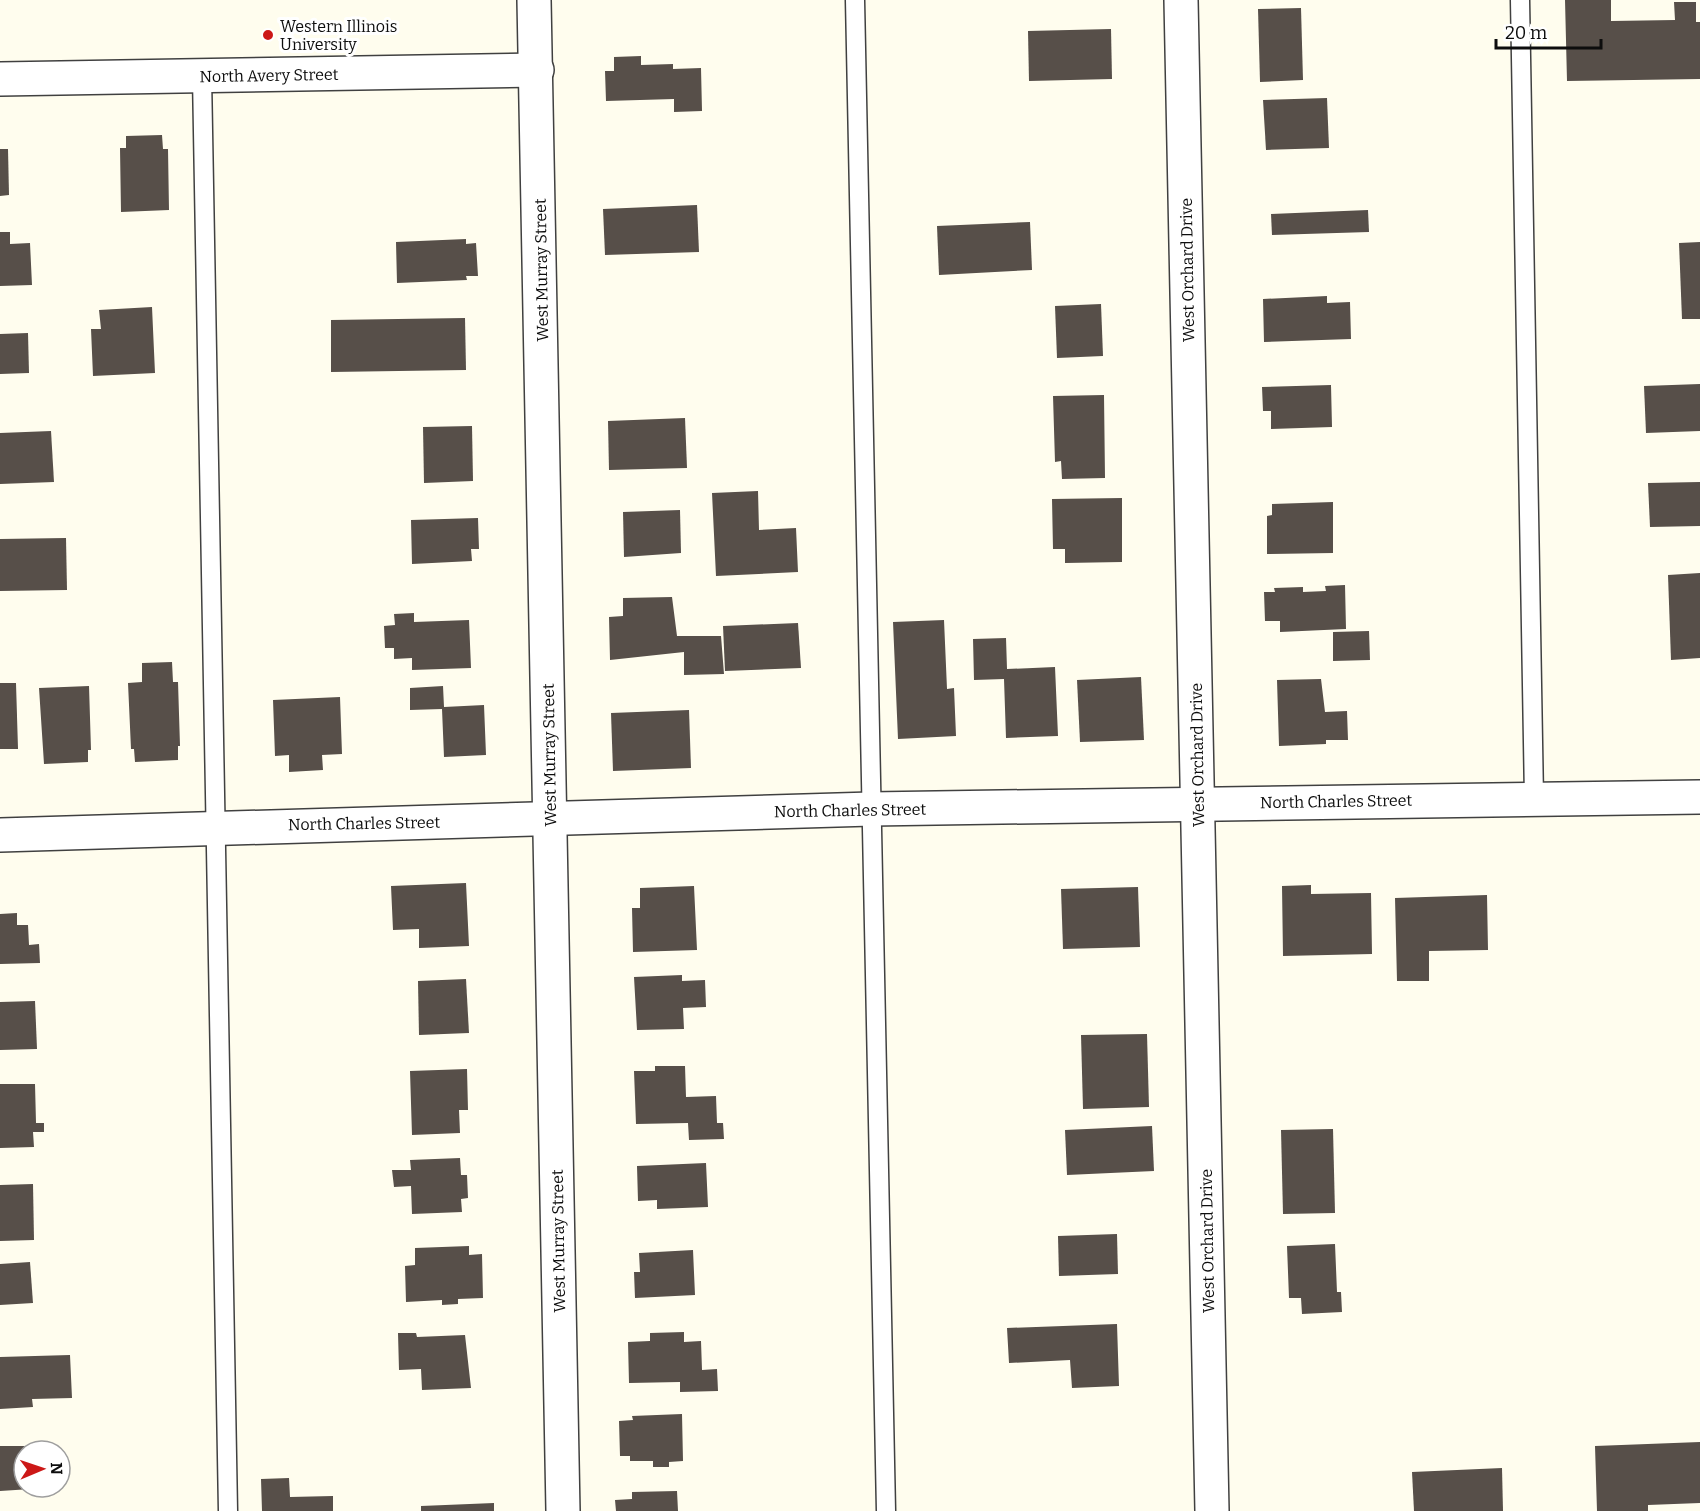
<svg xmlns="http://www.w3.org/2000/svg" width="1700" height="1511" font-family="Bitter,serif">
	<rect width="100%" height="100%" fill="#fffdee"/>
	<g fill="#574f49">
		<path d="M1565 0H1611V21L1675 20 1674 2H1696V22H1700V79L1567 81Z"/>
		<path d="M1301 8 1303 80 1260 82 1258 9Z"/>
		<path d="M1111 29 1112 79 1029 81 1028 31Z"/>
		<path d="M641 56V65L673 64V69L701 68 702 111 674 112V99L606 101 605 71H614V57Z"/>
		<path d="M1327 98 1329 148 1266 150 1263 100Z"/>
		<path d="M162 135 163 149H168L169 210 121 212 120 148H126V136Z"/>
		<path d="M0 149H8L9 195 0 196Z"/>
		<path d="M697 205 699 252 605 255 603 209Z"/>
		<path d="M1368 210 1369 232 1272 235 1271 214Z"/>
		<path d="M1030 222 1032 270 939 275 937 226Z"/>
		<path d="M0 232H10V244L30 243 32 285 0 286Z"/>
		<path d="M466 239V244L476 243 478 276H466L467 280 397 283 396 242Z"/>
		<path d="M1700 242V319H1682L1679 243Z"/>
		<path d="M1327 296V303L1350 302 1351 339 1264 342 1263 299Z"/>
		<path d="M1101 304 1103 356 1057 358 1055 306Z"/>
		<path d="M152 307 155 373 93 376 91 329H101L99 310Z"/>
		<path d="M465 318 466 370 331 372V320Z"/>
		<path d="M28 333 29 373 0 374V334Z"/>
		<path d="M1700 384V431L1646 433 1644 386Z"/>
		<path d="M1331 385 1332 427 1271 429V411H1263L1262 387Z"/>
		<path d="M1104 395 1105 478 1062 479 1061 461 1055 462 1053 396Z"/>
		<path d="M685 418 687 468 609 470 608 421Z"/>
		<path d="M472 426 473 481 424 483 423 427Z"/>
		<path d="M51 431 54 482 0 484V433Z"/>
		<path d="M1700 482V526L1650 527 1648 483Z"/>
		<path d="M758 491 759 530 796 528 798 572 716 576 712 493Z"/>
		<path d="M1122 498V562L1065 563V549H1053L1052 499Z"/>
		<path d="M1333 502V553L1267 554V516L1272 515V504Z"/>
		<path d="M680 510 681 553 624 557 623 512Z"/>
		<path d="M478 518 479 549H471L472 561 412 564 411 520Z"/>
		<path d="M66 538 67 590 0 591V539Z"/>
		<path d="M1700 573V658L1671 660 1668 575Z"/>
		<path d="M1345 585 1346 629 1280 632V621H1265L1264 592H1275L1274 588 1303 587V592L1326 591 1325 586Z"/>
		<path d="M672 597 677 636H721L724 674 684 675V652L610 660 609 617 623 616V598Z"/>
		<path d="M414 613V622L469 620 471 668 412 670V658L394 659V648H385L384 626 395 625 394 614Z"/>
		<path d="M944 620 947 689 954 688 956 736 898 739 893 622Z"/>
		<path d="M798 623 801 668 725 671 723 626Z"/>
		<path d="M1369 631 1370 660 1333 661V632Z"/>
		<path d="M1006 638 1007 669 1055 667 1058 736 1006 738 1004 679 974 680 973 639Z"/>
		<path d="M172 662 173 682H178L180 746H178V760L135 762 134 749H131L128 683 142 682V663Z"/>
		<path d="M1141 677 1144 740 1080 742 1077 680Z"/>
		<path d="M1321 679 1325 712 1347 711 1348 740H1326V744L1279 746 1277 680Z"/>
		<path d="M0 683H16L18 749H0Z"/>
		<path d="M89 686 91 750H88V762L44 764 39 688Z"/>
		<path d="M443 686 444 707 484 705 486 755 444 757 442 709 410 710V688Z"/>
		<path d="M340 697 342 754 322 755 323 770 289 772V755L275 756 273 700Z"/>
		<path d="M689 710 691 768 613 771 611 713Z"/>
		<path d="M466 883 469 946 419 948V929L393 930 391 886Z"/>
		<path d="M1311 885V894L1371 893 1372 954 1283 956 1282 886Z"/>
		<path d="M694 886 697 950 633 952 632 908H640V888Z"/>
		<path d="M1138 887 1140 947 1063 949 1061 889Z"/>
		<path d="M1487 895 1488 950 1429 951V981H1397L1395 898Z"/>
		<path d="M17 913V925H28L29 945 39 944 40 963 0 964V914Z"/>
		<path d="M682 975V981L705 980 706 1007 683 1008 684 1029 637 1030 634 977Z"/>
		<path d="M466 979 469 1033 419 1035 418 981Z"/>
		<path d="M35 1001 37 1049 0 1050V1002Z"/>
		<path d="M1147 1034 1149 1107 1083 1109 1081 1035Z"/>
		<path d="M655 1066H685L686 1097 716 1096 717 1123H723L724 1139 689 1140 688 1123 636 1124 634 1071H655Z"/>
		<path d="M467 1069 468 1110H459L460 1133 412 1135 410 1071Z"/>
		<path d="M0 1084H35L36 1123H44V1132H33L34 1147 0 1148Z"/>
		<path d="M1152 1126 1154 1171 1067 1175 1065 1130Z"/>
		<path d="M1333 1129 1335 1213 1283 1214 1281 1130Z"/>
		<path d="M460 1158 461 1175H467L468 1198 461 1199 462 1212 412 1214 411 1186 394 1187 392 1170H411L410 1160Z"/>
		<path d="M706 1163 708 1207 657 1209V1200L638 1201 637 1166Z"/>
		<path d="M33 1184 34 1240 0 1241V1185Z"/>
		<path d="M1117 1234 1118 1274 1059 1276 1058 1236Z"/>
		<path d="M1335 1244 1337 1292H1341L1342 1312 1302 1314 1301 1298H1289L1287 1246Z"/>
		<path d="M469 1246V1255L482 1254 483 1298 458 1299V1304L442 1305V1300L406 1302 405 1266 415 1265V1248Z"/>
		<path d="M693 1250 695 1295 635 1298 634 1272H640L639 1253Z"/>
		<path d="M30 1262 33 1303 0 1305V1264Z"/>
		<path d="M1117 1324 1119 1386 1072 1388 1070 1360 1009 1363 1007 1328Z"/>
		<path d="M684 1332V1342L701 1341 702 1370 717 1369 718 1391 680 1392V1382L629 1383 628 1342 650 1341V1333Z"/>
		<path d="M398 1333H416L417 1337 465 1335 471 1388 422 1390 421 1369 399 1370Z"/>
		<path d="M70 1355 72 1398 32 1399 33 1407 0 1409V1357Z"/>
		<path d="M682 1414 683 1461 669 1462V1467H653V1461H630V1456H620L619 1421 633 1420 632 1416Z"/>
		<path d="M1700 1442V1503L1648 1505V1511H1597L1595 1446Z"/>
		<path d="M0 1446H30V1451H24V1487H31V1489L0 1491Z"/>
		<path d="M1502 1468 1503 1511H1414L1412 1472Z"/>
		<path d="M289 1478 290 1497 333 1496V1511H262L261 1479Z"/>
		<path d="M677 1491 678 1511H616L615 1500 632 1499V1492Z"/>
		<path d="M494 1503V1511H421V1506Z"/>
	</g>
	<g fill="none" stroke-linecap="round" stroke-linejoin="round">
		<g stroke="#404040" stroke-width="21">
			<g id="lane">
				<path d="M855 0 886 1511"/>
				<path d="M1520 0 1534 799"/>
				<path d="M202 76 228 1511"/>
			</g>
		</g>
		<g stroke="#404040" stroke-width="36">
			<g id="street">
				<path d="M534 0 563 1511"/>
				<path d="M1181 0 1212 1511"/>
				<path d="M0 79 537 70"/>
				<path d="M0 835 871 809 1700 797"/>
			</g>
		</g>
		<use href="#lane" stroke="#fff" stroke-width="18"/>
		<use href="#street" stroke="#fff" stroke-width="33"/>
	</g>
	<circle fill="#cc1817" stroke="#fff" stroke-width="2" cx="268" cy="35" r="6"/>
	<g text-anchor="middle" stroke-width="6" stroke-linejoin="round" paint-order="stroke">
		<g font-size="16" fill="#0d0d0d" stroke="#fff" text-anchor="start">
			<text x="280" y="32">Western Illinois<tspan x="280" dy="18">University</tspan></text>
		</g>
		<g font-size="16" fill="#0d0d0d" stroke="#fff">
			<text transform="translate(269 75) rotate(-1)" y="6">North Avery Street</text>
			<text transform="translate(541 270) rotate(-91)" y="6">West Murray Street</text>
			<text transform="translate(1187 270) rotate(-91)" y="6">West Orchard Drive</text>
			<text transform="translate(549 755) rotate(-91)" y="6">West Murray Street</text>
			<text transform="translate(1197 755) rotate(-91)" y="6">West Orchard Drive</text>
			<text transform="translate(1336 801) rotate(-1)" y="6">North Charles Street</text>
			<text transform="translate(850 810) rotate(-1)" y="6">North Charles Street</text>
			<text transform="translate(364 823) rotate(-1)" y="6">North Charles Street</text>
			<text transform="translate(558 1241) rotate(-91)" y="6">West Murray Street</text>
			<text transform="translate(1207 1241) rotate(-91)" y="6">West Orchard Drive</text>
		</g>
	</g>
	<g transform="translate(42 1469) rotate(88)"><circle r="28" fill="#ffffff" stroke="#9e9e9e" stroke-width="1.5"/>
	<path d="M0-4.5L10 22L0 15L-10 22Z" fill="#cc1817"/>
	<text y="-9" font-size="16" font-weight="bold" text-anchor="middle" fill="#0d0d0d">N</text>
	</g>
	<path d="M1496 39v9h105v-9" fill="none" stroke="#0d0d0d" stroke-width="3"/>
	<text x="1505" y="39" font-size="18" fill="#0d0d0d" stroke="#ffffff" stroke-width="4.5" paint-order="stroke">20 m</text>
</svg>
